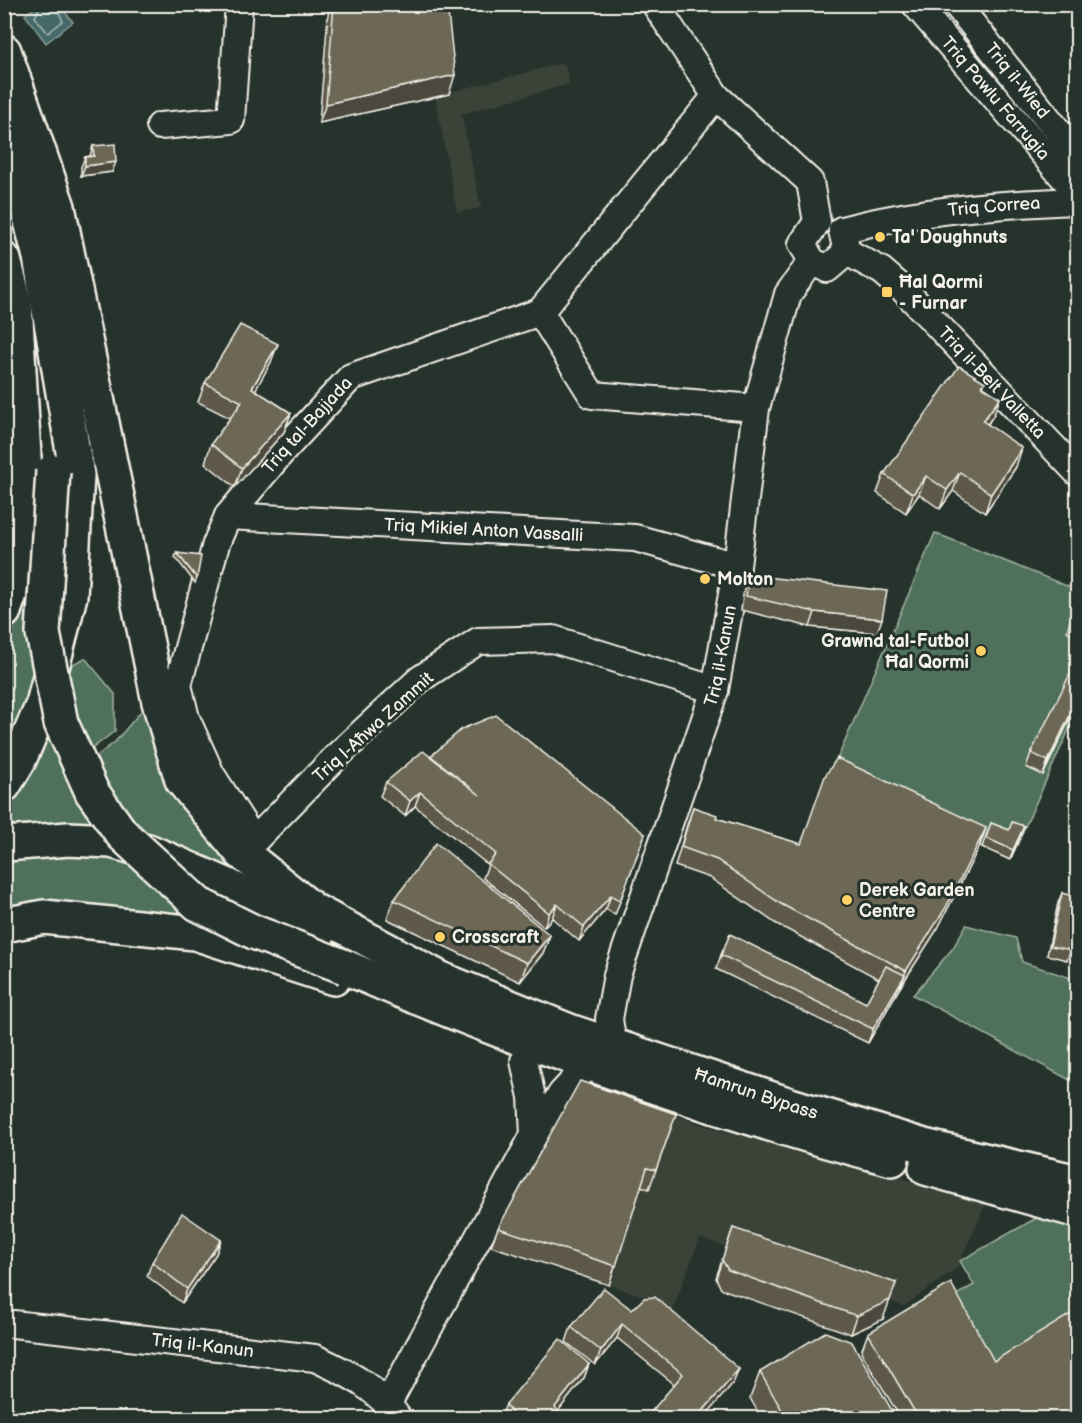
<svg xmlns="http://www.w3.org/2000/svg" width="1082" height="1423" font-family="'Balsamiq Sans',sans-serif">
	<rect width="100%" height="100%" fill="#26332d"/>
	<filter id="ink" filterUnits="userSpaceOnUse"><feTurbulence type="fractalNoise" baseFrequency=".0167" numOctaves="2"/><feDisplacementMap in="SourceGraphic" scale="12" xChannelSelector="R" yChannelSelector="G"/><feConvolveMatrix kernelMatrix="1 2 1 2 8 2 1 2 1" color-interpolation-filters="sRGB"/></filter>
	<g filter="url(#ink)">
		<g fill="#3b4339">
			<path d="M564 63 570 84 461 114 481 208 457 212 435 96Z"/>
			<path d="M597 1082 698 1124 987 1201 957 1268 904 1306 700 1238 669 1319 646 1297 491 1246 581 1085Z"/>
		</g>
		<g fill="#50715b" stroke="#a2b1a2" stroke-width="1.5">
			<path d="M935 533 1077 590V712L1010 860 830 776Z"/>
			<path d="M31 565 36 683 5 762V652L24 597Z"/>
			<path d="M85 658 115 694V731L85 754 62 686 69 666Z"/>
			<path d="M148 703 278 901 132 831 90 761 115 742Z"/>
			<path d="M46 721 202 920 5 918V815Z"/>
			<path d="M966 925 1016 938 1022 962 1077 980V1084L913 995 953 948Z"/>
			<path d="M1040 1216 1077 1217V1325L988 1379 944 1302 974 1285 960 1261Z"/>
		</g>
		<path fill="#446968" stroke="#8a9f9b" stroke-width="1.5" d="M38 5H59L73 22 46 43 25 15Z"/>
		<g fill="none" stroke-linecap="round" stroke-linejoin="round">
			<path stroke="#aebbb5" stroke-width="1.5" d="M41 4 35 17 48 33 63 21 55 4"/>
			<g stroke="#f4f1e8" stroke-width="30">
				<g id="minor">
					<path d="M655 4 716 96 810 182 817 222 802 244 812 261 827 269 847 252"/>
					<path id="s1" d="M915 4 1078 194"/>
					<path id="s2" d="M956 4 1078 156"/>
					<path d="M160 126 231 120 239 4"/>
					<path id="s3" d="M842 230 847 252 882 271 905 291 1078 473"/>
					<path id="s4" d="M842 230C916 210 1001 204 1078 201"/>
					<path d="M540 312 592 395 756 408"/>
					<path id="s5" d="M228 516 635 538 737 566"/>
					<path id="s6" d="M715 690 553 639 478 641 420 679 339 754 254 841 211 774 186 718 178 685 216 544 228 516 280 454 351 377 540 312 716 96"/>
					<path id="s7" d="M613 1046 609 1019 617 975 715 690 737 566 756 408 788 294 812 261"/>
					<path d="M524 1061 532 1097 534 1135"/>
					<path id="s8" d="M4 1323 315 1358C348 1373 378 1388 398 1418"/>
					<path d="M388 1403 534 1135 562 1093 589 1064"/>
				</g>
			</g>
			<g stroke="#f4f1e8" stroke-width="38">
				<g id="highway">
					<path id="s9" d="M4 51 58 207 159 702 182 780 242 853 313 910 441 979 572 1032 790 1105 924 1146 1078 1182"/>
					<path d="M4 115 40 257 77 475 70 596 43 704 19 760 4 785"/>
					<path d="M4 260 15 302 25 474 14 541 10 594 4 611"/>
					<path d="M6 844 68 839 111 841 148 851 226 885 319 933"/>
					<path d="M4 925 44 917 195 933 334 978"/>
					<path d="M345 967C523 1044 705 1109 892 1159"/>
					<path d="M926 1168 1078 1211"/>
				</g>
			</g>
			<use href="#minor" stroke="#26332d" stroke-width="26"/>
			<use href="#highway" stroke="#26332d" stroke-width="33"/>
			<g stroke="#f4f1e8" stroke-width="38" stroke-linecap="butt">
				<path id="highway-bridge" d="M53 471 43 633 61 723 92 792 122 834 198 904 254 932 345 967"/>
			</g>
			<use href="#highway-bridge" stroke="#26332d" stroke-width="33"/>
		</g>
		<g fill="#5d5949" stroke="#f4f1e8" stroke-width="1.5">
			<path d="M329 4H447L449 94 319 123Z"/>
			<path d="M93 146 112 172 81 176V167L85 157 90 156Z"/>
			<path d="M271 362 255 390 291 413 284 432 235 487 205 463 211 444 230 418 198 402 205 383Z"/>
			<path d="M985 382 983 387 1000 398 993 416 988 424 1016 467 985 513 953 491 940 509 919 494 906 513 877 493 884 474Z"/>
			<path d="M177 553 197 578 195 583 175 557Z"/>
			<path d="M749 575 877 633 810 627 741 610 744 589Z"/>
			<path d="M1077 609V638L1067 631 1070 621Z"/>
			<path d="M1077 704 1043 775 1026 767 1031 753Z"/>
			<path d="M431 756 645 834 615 915 606 909 579 941 552 918 544 927 483 878 488 865 415 806 405 816 380 796 386 782 430 757Z"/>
			<path d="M693 807 716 818 801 844 986 828 979 847 938 928 899 989 868 1043 716 969 721 955 866 1003 879 979 775 923 710 878 675 866 687 825Z"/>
			<path d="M991 823 1009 830 1024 826 1010 860 982 847Z"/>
			<path d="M1062 893 1071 920V950L1067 960 1047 955 1058 903Z"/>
			<path d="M394 900 550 935 543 953 520 982 387 919Z"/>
			<path d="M676 1114 649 1189 641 1186 609 1285 491 1246 498 1228Z"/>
			<path d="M733 1228 883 1319 851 1334 721 1289 716 1278Z"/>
			<path d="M221 1240 216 1254 182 1303 147 1276 152 1262Z"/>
			<path d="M632 1310 739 1369 733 1383 674 1384 617 1338 595 1365 566 1342 571 1327Z"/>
			<path d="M868 1333 994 1361 1077 1419H901L861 1352Z"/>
			<path d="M589 1364 584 1378 557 1412 561 1419 501 1418 506 1404Z"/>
			<path d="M760 1372 897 1419H762L750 1398Z"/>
		</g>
		<g fill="#4c493c" stroke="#f4f1e8" stroke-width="1.5">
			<path d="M455 75 449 94 319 123 326 104Z"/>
			<path d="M116 162 112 172 81 176 85 166Z"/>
			<path d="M278 344 271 362 246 407 252 388Z"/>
			<path d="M1000 398 993 416 977 439 983 421Z"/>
			<path d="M291 413 284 432 235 487 242 468Z"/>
			<path d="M1022 448 1016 467 985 513 991 494Z"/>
			<path d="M960 472 953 491 940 509 947 490Z"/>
			<path d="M926 476 919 494 906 513 913 494Z"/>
			<path d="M815 612 882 619 877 633 810 627Z"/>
			<path d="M1077 700V704L1043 775 1048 761Z"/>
			<path d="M420 792 415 806 405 816 410 801Z"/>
			<path d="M1024 826 1021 836 1010 860 1013 850Z"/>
			<path d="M986 828 979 847 938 928 899 989 906 971Z"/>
			<path d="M611 895 606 909 579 941 584 927Z"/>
			<path d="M557 904 552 918 544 927 549 913Z"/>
			<path d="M550 935 543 953 520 982 527 963Z"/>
			<path d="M905 975 899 989 868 1043 873 1029Z"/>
			<path d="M221 1240 216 1254 182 1303 187 1289Z"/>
			<path d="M896 1283 883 1319 851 1334 857 1316Z"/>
			<path d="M622 1324 617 1338 595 1365 601 1351Z"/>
			<path d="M589 1364 584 1378 552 1419 555 1407Z"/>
			<path d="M739 1369 733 1383 703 1419H696Z"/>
		</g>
		<g fill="#6c6855" stroke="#f4f1e8" stroke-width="1.5">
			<path d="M334 4H447L455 75 326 104Z"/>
			<path d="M115 144 116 162 85 166V157L94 156 93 146Z"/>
			<path d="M240 325 278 344 252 388 291 413 242 468 211 444 242 402 205 383Z"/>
			<path d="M959 366 985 382 982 386 1000 398 983 421 1022 448 991 494 960 472 947 490 926 476 913 494 884 474Z"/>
			<path d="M177 553 201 556 197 578Z"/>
			<path d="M749 575 887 591 882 619 815 612 746 596Z"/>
			<path d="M1077 609V626L1070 621Z"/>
			<path d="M1077 660V700L1048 761 1031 753Z"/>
			<path d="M496 715 645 834 620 901 611 895 584 927 557 904 549 913 488 864 496 854 420 792 410 801 386 782 423 751 480 795 431 756 462 729Z"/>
			<path d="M837 758 986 828 945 909 906 971 781 904 717 860 681 847 693 807 717 815 716 818 801 844 825 776Z"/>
			<path d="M1012 822 1024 826 1013 850 986 838 991 823 1009 830Z"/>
			<path d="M436 843 550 935 527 963 394 900Z"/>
			<path d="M1062 893 1076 897 1071 920 1077 922 1071 950 1050 946Z"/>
			<path d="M730 934 866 1003 886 966 905 975 873 1029 721 955Z"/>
			<path d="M580 1081 676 1114 656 1170 647 1168 616 1266 498 1228Z"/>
			<path d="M182 1213 221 1240 187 1289 152 1262Z"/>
			<path d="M733 1228 896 1283 890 1300 857 1316 728 1270 722 1260Z"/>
			<path d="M951 1283 994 1361 1077 1310V1419H919L868 1333Z"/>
			<path d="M604 1288 632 1310 644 1298 655 1297 739 1369 696 1419H645L683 1374 622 1324 601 1351 571 1327Z"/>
			<path d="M825 1332 852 1342 897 1419H787L760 1372Z"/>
			<path d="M560 1339 589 1364 555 1407 561 1419H515L506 1404Z"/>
		</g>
	</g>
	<g fill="#ffd166" stroke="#26332d" stroke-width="2">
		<circle cx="880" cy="237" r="6"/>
		<rect x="881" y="286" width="12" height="12" rx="3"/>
		<circle cx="705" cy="579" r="6"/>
		<circle cx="981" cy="651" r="6"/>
		<circle cx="847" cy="900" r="6"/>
		<circle cx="440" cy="937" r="6"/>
	</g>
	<g text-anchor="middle" stroke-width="6" stroke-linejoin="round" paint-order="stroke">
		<g font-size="18" fill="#f4f1e8" stroke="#26332d">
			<text dy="6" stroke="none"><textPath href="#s2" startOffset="98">Triq il-Wied</textPath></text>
			<text dy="6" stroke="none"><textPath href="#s1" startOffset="124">Triq Pawlu Farrugia</textPath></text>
			<text dy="6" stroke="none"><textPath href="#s4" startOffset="154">Triq Correa</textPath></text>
			<text dy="6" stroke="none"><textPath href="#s3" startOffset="219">Triq il-Belt Valletta</textPath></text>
			<text dy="6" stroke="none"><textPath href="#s6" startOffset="1018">Triq tal-Bajjada</textPath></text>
			<text dy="6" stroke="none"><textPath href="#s5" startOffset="256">Triq Mikiel Anton Vassalli</textPath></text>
			<text dy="6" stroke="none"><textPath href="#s7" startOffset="408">Triq il-Kanun</textPath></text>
			<text transform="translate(373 727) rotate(-42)" y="6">Triq l-Aħwa Zammit</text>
			<text dy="6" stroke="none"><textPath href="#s9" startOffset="1418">Ħamrun Bypass</textPath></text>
			<text dy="6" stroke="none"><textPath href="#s8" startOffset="200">Triq il-Kanun</textPath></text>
		</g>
		<g font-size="18" font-weight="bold" fill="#f4f1e8" stroke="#26332d" text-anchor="start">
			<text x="892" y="243">Ta' Doughnuts</text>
			<text x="899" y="288">Ħal Qormi<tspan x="899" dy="21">- Furnar</tspan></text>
			<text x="717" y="585">Molton</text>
			<text x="969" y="647" text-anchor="end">Grawnd tal-Futbol<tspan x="969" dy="21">Ħal Qormi</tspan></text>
			<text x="859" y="896">Derek Garden<tspan x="859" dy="21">Centre</tspan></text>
			<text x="452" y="943">Crosscraft</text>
		</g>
	</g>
	<rect width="1082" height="1423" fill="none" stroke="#26332d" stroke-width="24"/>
	<rect x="12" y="12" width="1058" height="1399" fill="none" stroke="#f4f1e8" stroke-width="2" filter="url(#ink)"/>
</svg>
